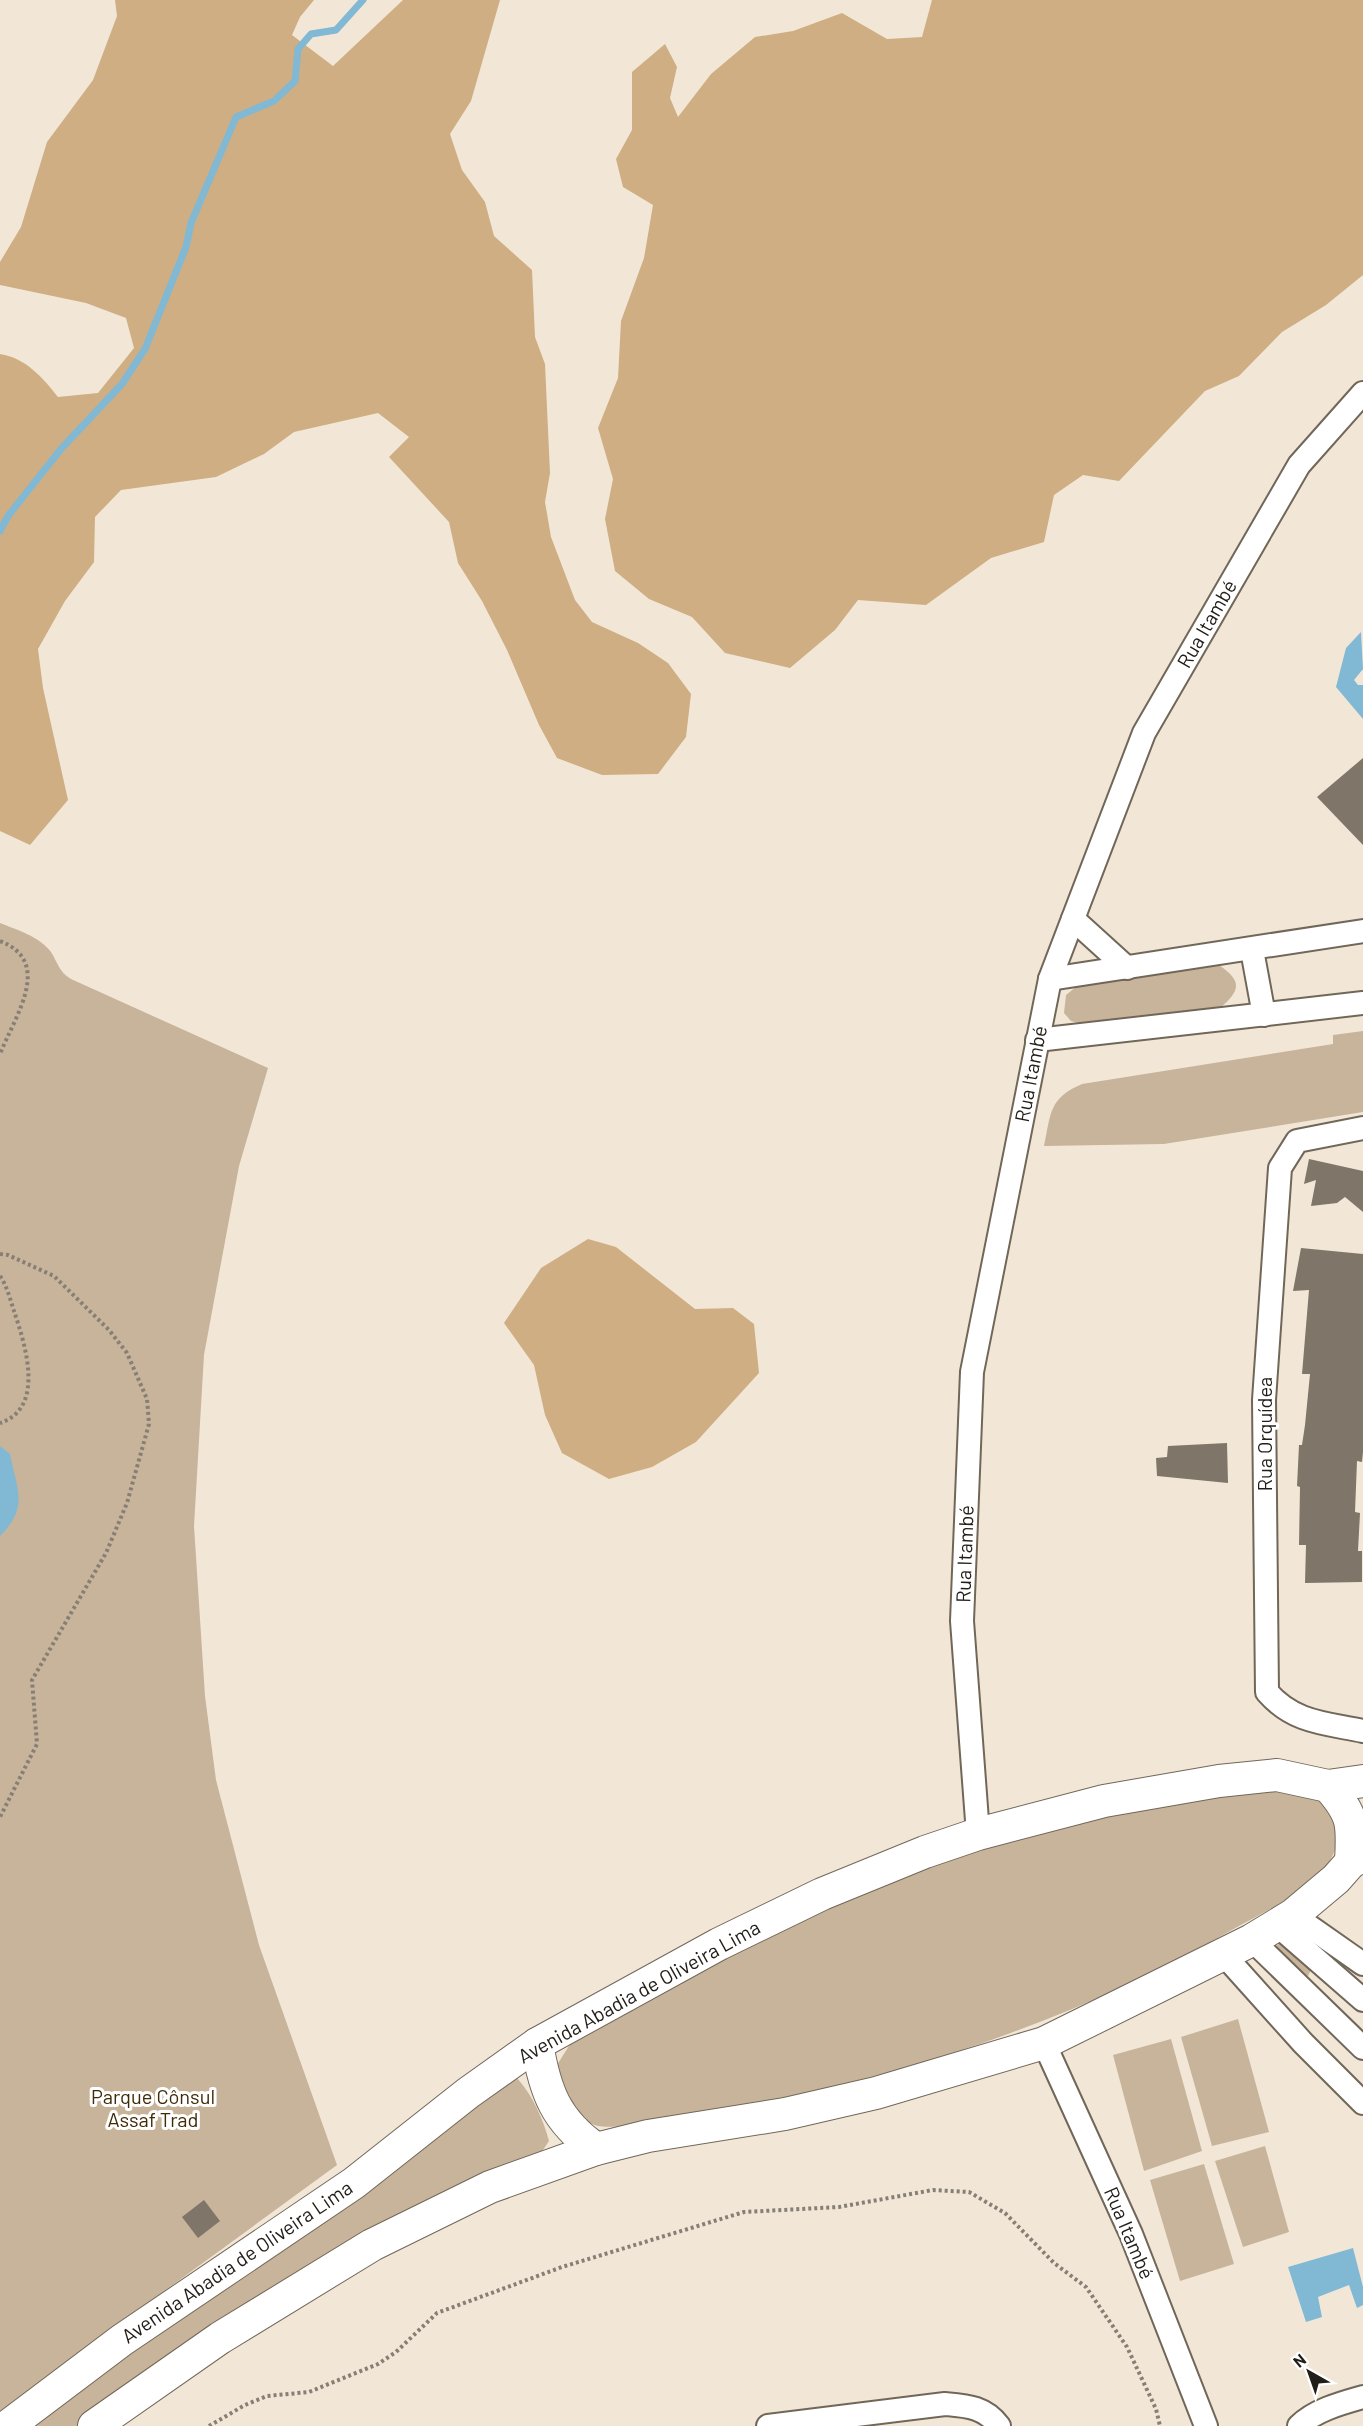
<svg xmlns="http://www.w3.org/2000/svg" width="1363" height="2426" font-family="Barlow,sans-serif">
	<rect width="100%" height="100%" fill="#f2e7d7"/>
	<g fill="#c8b49a">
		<path d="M0 923C17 930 39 936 51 952 58 963 59 972 71 979L268 1068 239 1166 204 1355 194 1526 205 1696 216 1780 259 1945 337 2165 0 2411Z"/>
		<path d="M1219 965C1242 981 1241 990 1220 1008L1079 1023 1071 1021 1064 1013 1066 995 1077 986Z"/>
		<path d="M1363 1031V1112L1164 1144 1044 1146C1051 1113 1049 1098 1082 1084L1333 1044V1035Z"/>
		<path d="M1277 1784C1288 1787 1309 1788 1317 1795 1348 1819 1342 1851 1318 1876 1302 1893 1252 1919 1230 1931 1066 2026 882 2084 696 2114 673 2118 618 2130 598 2126 589 2124 577 2114 569 2109L557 2065 577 2033 627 1997 981 1840Z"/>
		<path d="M1281 1942 1313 1966 1308 1976 1304 1975 1274 1948Z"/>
		<path d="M1238 2019 1269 2132 1212 2146 1181 2037Z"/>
		<path d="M1171 2039 1202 2151 1144 2171 1113 2055Z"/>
		<path d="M517 2078C533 2096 543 2119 549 2141L541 2153 79 2426H12Z"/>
		<path d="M1265 2146 1289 2232 1243 2247 1215 2161Z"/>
		<path d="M1204 2164 1234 2264 1180 2281 1150 2180Z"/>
	</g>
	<g fill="#ceae82">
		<path d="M115 0H314L300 17 292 35 333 66 403 0H500L471 101 450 134 462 170 485 202 494 236 532 270 535 337 545 364 550 473 545 502 551 537 575 600 592 622 638 643 668 663 691 694 686 737 658 774 602 775 557 758 539 725 507 650 482 601 458 563 449 522 389 457 409 437 378 413 294 432 264 454 216 477 121 490 95 517 94 562 65 601 38 649 43 688 68 800 30 845 0 831V354C26 358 43 378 58 397L98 393 134 348 126 318 86 303 0 285V262L21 227 47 142 93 80 117 16Z"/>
		<path d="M932 0H1363V275L1326 305 1282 332 1239 376 1205 391 1119 481 1083 475 1054 495 1044 542 991 558 926 605 858 600 835 630 790 668 725 653 692 617 649 599 615 571 605 519 613 479 598 428 618 378 621 321 644 258 653 205 623 187 616 159 632 130V72L665 44 677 67 670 98 678 117 711 74 755 37 793 31 842 13 887 39 922 37Z"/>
		<path d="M588 1239 616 1247 695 1309 733 1308 754 1324 759 1373 696 1442 652 1467 609 1479 562 1453 545 1415 534 1365 504 1323 541 1268Z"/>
	</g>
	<g fill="#81b8d4">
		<path d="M1361 632 1363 669 1354 680 1358 685H1363V719L1336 687 1346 648Z"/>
		<path d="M0 1446 10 1454C17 1490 29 1507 0 1536Z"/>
		<path d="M1353 2248 1363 2287V2305L1357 2308 1349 2285 1318 2297 1322 2317 1306 2322 1288 2267Z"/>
	</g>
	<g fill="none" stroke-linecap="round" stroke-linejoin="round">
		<path stroke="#81b8d4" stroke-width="7" d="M0 531 8 516 61 449 122 384 145 349 186 247 191 223 236 117 274 101 295 81 298 49 311 34 336 30 363 0"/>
	</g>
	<g fill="#7f7568">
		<path d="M1363 758V845L1317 797Z"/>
		<path d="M1309 1159 1363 1171V1212L1345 1197 1337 1203 1311 1206 1316 1180 1304 1184Z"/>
		<path d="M1301 1248 1363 1254V1452L1362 1462 1357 1461 1355 1512 1360 1513 1358 1551H1362V1582L1305 1583 1306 1545H1299L1300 1487 1297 1486 1299 1445H1302L1305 1425 1310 1374H1302L1309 1290 1293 1291Z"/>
		<path d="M1227 1443 1228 1483 1157 1476 1156 1458 1167 1457 1168 1446Z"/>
		<path d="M204 2200 220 2221 198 2238 182 2217Z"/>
	</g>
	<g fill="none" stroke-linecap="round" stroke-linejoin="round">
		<g stroke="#716759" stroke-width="26">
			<g id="street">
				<path d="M1073 919 1127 968"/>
				<path d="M1252 950 1264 1015"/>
				<path d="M1050 979 1363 931"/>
				<path d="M1037 1040 1363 1003"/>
				<path d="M1363 1128 1297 1141 1280 1168 1264 1400 1267 1692C1294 1723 1325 1723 1363 1731"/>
				<path d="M978 1834 962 1621 972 1372 1050 979 1144 733 1299 465 1363 393"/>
				<path d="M1293 1915 1363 1964"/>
				<path d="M1277 1925 1363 2000"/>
				<path d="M1252 1940 1363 2048"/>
				<path d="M1224 1955 1303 2043 1363 2103"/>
				<path d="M1044 2043 1131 2234 1206 2426"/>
				<path d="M768 2426 945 2404C968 2406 985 2407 999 2426"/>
				<path d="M1299 2426C1315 2410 1342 2403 1363 2397"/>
			</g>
		</g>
		<g stroke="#716759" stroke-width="34">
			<g id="secondary">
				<path d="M1328 1786C1354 1815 1353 1825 1351 1862"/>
				<path d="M537 2044C545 2092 556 2121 596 2149"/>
				<path d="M8 2426 122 2340 354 2183 468 2093 537 2044 719 1944 822 1894 925 1852 978 1834 1104 1801 1219 1781 1277 1775 1328 1786 1363 1781"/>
				<path d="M94 2426 220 2338 372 2245 490 2187 596 2149 648 2136 785 2114 876 2093 1044 2043 1252 1940 1293 1915 1336 1879 1351 1862 1363 1856"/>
			</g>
		</g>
		<g stroke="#877f75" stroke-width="4" stroke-dasharray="3 3" stroke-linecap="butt">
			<path d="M0 941C54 962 15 1016 0 1054"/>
			<path d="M0 1254 8 1255 54 1276 109 1330 127 1353 147 1399 149 1424 127 1503 106 1553 32 1680 37 1744 0 1817"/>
			<path d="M0 1276C7 1286 10 1299 14 1311 25 1344 46 1408 0 1423"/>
			<path d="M209 2426 245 2405 267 2396 309 2392 378 2364 396 2352 437 2313 562 2267 744 2212 839 2207 933 2190 969 2192 1005 2213 1054 2263 1086 2287 1127 2347 1156 2409 1160 2426"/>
		</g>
		<use href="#street" stroke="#fff" stroke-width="22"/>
		<use href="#secondary" stroke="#fff" stroke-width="32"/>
	</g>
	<g text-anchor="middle" stroke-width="6" stroke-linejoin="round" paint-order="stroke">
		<g font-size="20" fill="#211d18" stroke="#fff">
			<text transform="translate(1207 624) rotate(-60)" y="7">Rua Itambé</text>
			<text transform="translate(1031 1074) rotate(-79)" y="7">Rua Itambé</text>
			<text transform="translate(1265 1434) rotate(-90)" y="7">Rua Orquídea</text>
			<text transform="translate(965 1554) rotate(-88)" y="7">Rua Itambé</text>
			<text transform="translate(639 1992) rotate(-29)" y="7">Avenida Abadia de Oliveira Lima</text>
			<text transform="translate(1129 2233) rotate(67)" y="7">Rua Itambé</text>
			<text transform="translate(237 2262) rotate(-34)" y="7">Avenida Abadia de Oliveira Lima</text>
		</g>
		<g font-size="20" fill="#412b06" stroke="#fff">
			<text x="153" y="2104">Parque Cônsul<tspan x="153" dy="23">Assaf Trad</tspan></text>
		</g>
	</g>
	<g transform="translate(1309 2372) rotate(320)" stroke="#ffffff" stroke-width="4.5" paint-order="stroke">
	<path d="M0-4.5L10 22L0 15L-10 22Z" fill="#211d18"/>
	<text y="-9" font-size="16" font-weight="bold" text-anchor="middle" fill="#211d18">N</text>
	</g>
</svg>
